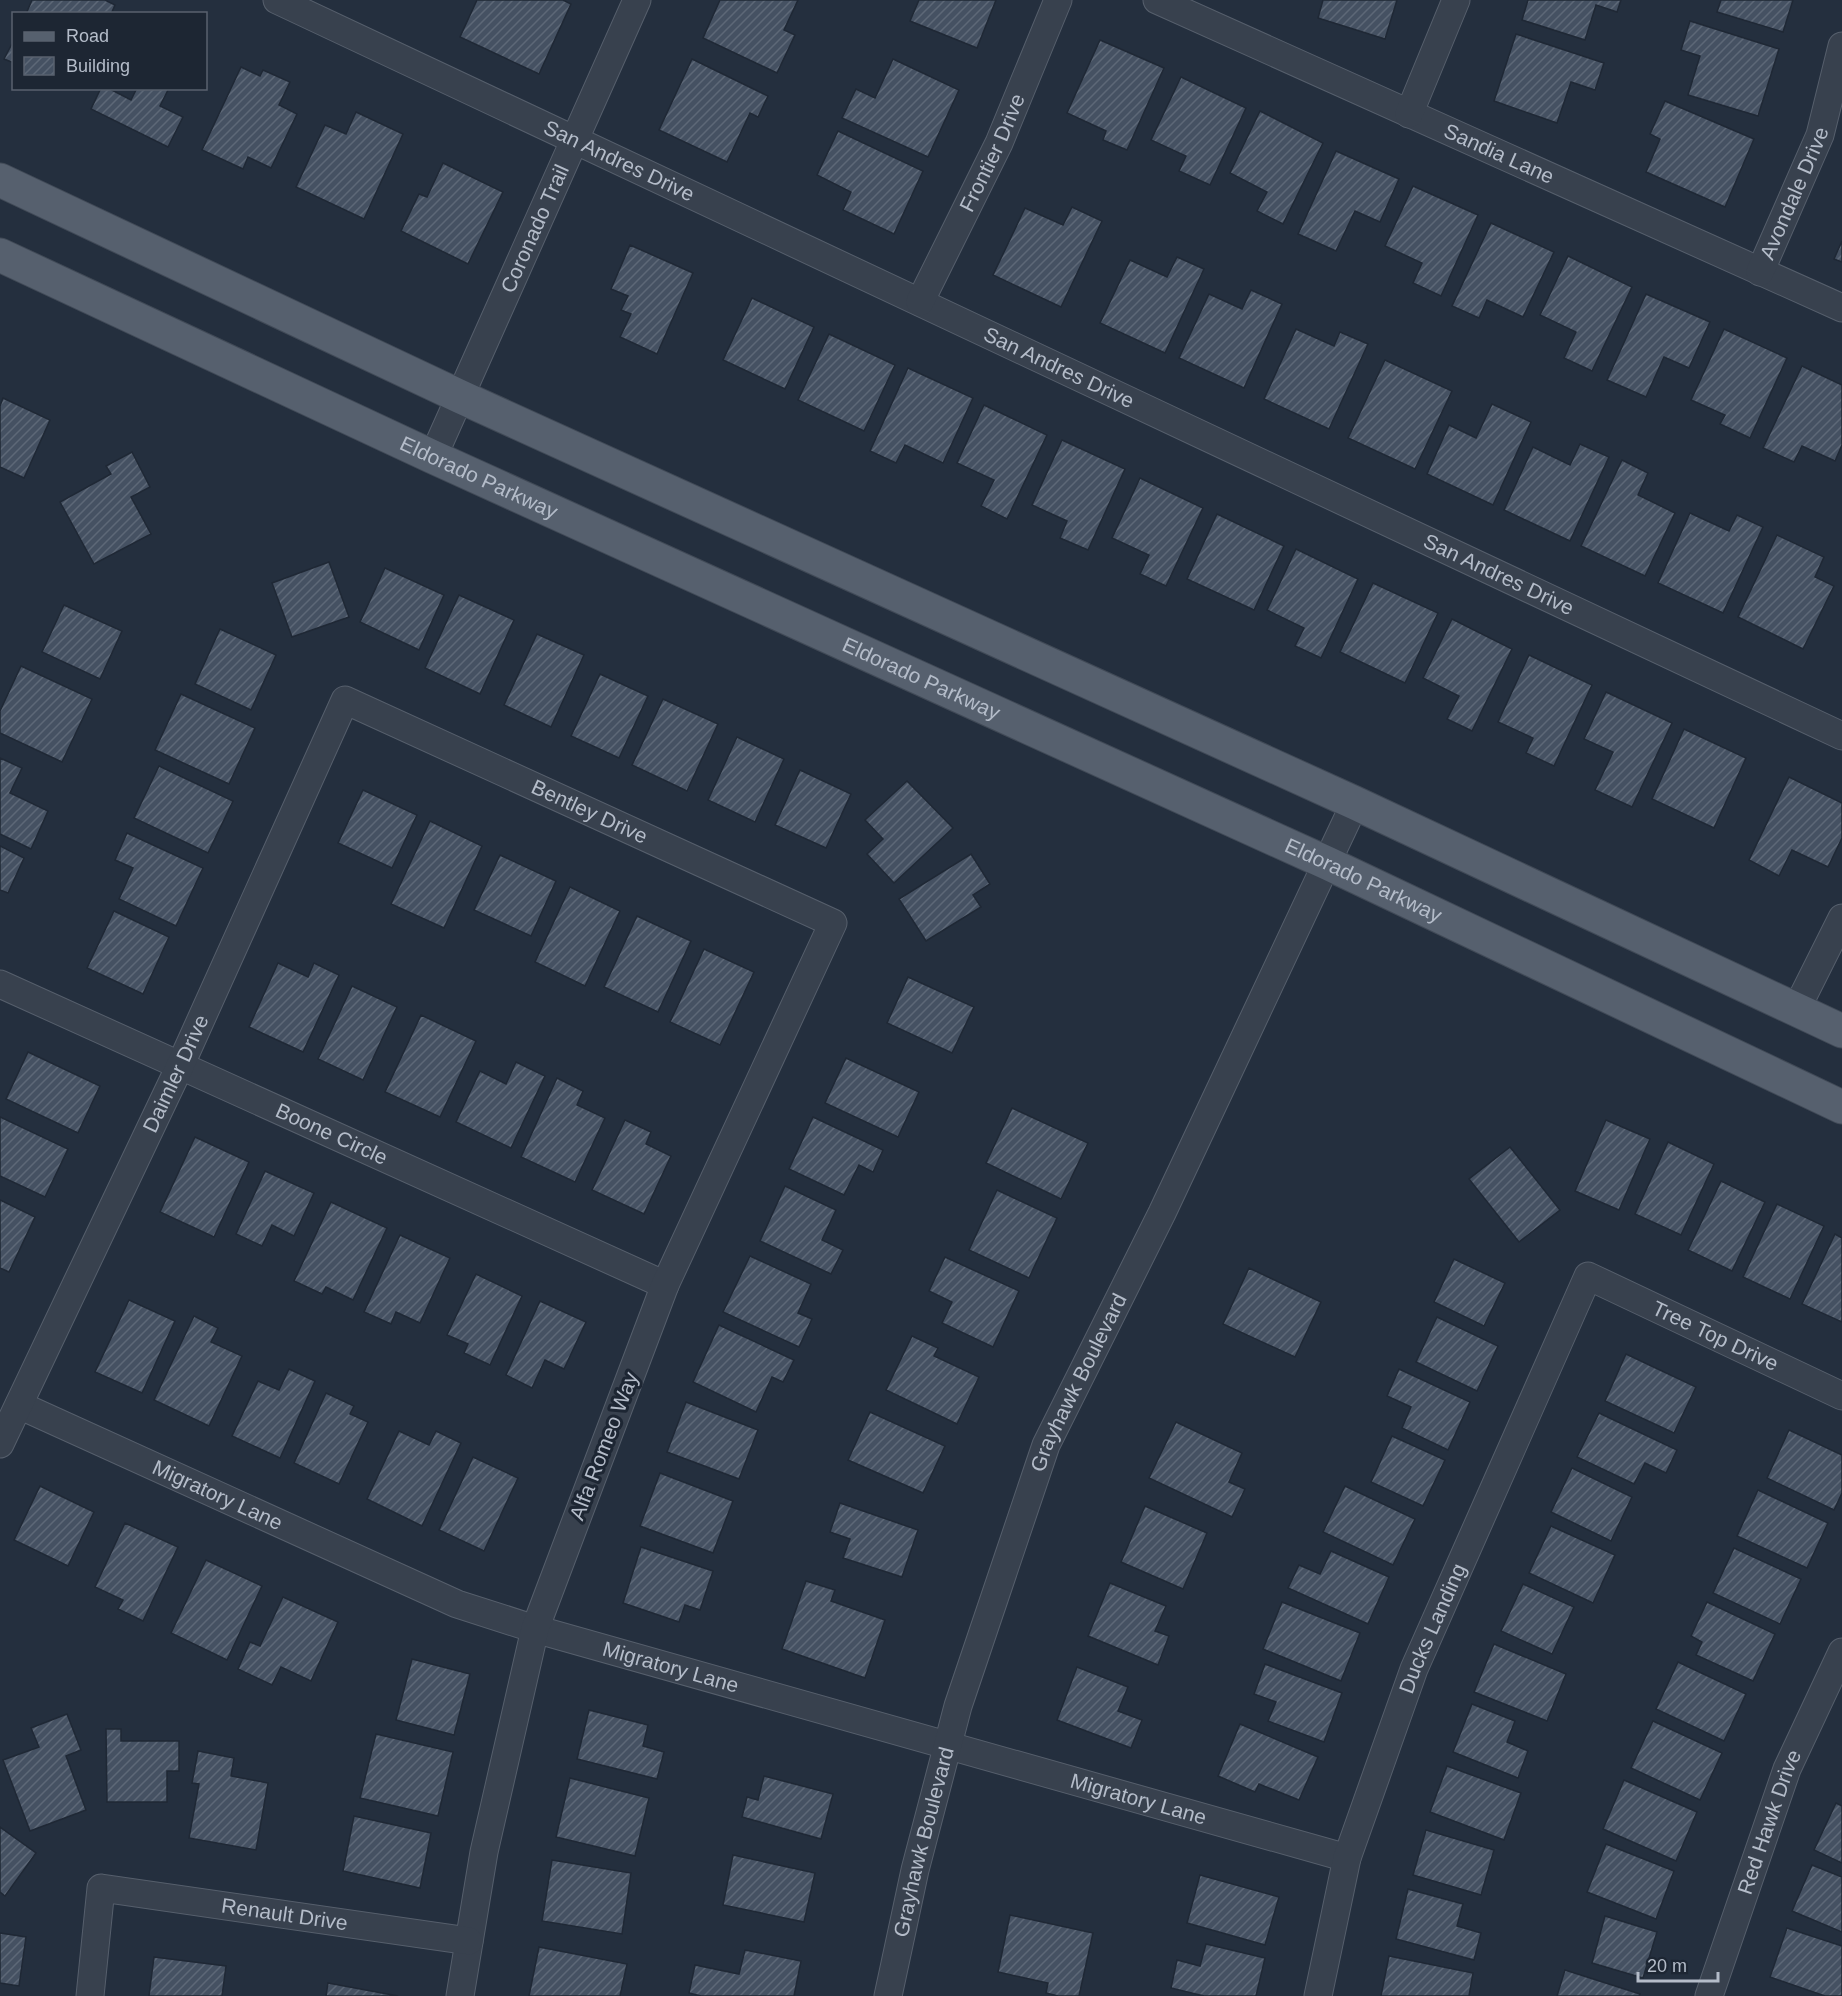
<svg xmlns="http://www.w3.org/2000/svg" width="1842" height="1996" font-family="Arial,sans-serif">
	<defs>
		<pattern id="building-hatch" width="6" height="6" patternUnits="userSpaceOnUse" patternTransform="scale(1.5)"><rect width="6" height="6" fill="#455162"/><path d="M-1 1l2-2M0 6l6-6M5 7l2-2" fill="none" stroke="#5d6877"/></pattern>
	</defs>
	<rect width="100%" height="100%" fill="#242f3e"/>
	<g fill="url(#building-hatch)" stroke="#1f2835" stroke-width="1.5">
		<path d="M32 0H105L115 5 111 14H26Z"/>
		<path d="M477 0H563L571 4 539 74 460 37Z"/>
		<path d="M720 0H798L784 30 795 35 777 73 703 38Z"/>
		<path d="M919 0H996L977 48 910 21Z"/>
		<path d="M1323 0H1397L1385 39 1318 18Z"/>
		<path d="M1528 0H1621L1617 12 1596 5 1585 40 1522 20Z"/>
		<path d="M1721 0H1793L1783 32 1717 12Z"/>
		<path d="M1690 21 1779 49 1758 116 1688 95 1700 56 1681 50Z"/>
		<path d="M1516 34 1604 63 1595 90 1571 82 1557 123 1494 101Z"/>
		<path d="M14 40V63L4 59Z"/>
		<path d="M1100 40 1164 68 1127 150 1103 140 1106 131 1067 113Z"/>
		<path d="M692 59 768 96 758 117 750 113 727 162 659 130Z"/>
		<path d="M893 59 959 90 928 157 842 118 856 89 875 98Z"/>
		<path d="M241 67 260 76 263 70 290 82 279 105 297 114 271 168 248 157 243 169 202 150Z"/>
		<path d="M1181 77 1246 108 1210 185 1179 171 1186 156 1151 140Z"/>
		<path d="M101 88H108L131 100 137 88H169L160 106 183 117 168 147 91 109Z"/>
		<path d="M1665 101 1754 139 1725 207 1646 172 1660 139 1650 134Z"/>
		<path d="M1260 111 1323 143 1283 224 1257 211 1267 192 1230 173Z"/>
		<path d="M356 112 403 134 364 219 296 187 325 125 346 134Z"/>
		<path d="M838 131 923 171 894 234 843 210 851 192 817 175Z"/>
		<path d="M1336 151 1399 179 1380 222 1355 211 1336 251 1298 234Z"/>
		<path d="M443 163 503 192 468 264 401 231 419 194 427 197Z"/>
		<path d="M1413 186 1478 215 1441 296 1413 283 1422 263 1385 246Z"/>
		<path d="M1072 207 1102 221 1061 307 993 275 1025 208 1063 225Z"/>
		<path d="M1491 223 1554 252 1523 317 1487 300 1479 318 1452 306Z"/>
		<path d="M1842 241V262L1834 259Z"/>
		<path d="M630 245 693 273 657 354 620 337 631 314 621 310 628 296 611 289Z"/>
		<path d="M1568 256 1632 287 1592 371 1564 358 1576 332 1540 315Z"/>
		<path d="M1177 257 1204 269 1165 353 1100 323 1130 260 1167 277Z"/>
		<path d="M1251 290 1282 304 1244 388 1179 358 1209 294 1242 309Z"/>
		<path d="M1646 294 1710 322 1689 368 1664 357 1646 397 1607 380Z"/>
		<path d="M752 298 814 327 785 389 723 360Z"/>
		<path d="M1296 329 1334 346 1340 332 1368 344 1329 429 1264 399Z"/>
		<path d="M1724 329 1787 358 1750 438 1720 424 1725 415 1691 400Z"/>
		<path d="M829 334 895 365 864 431 798 400Z"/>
		<path d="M1385 360 1452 391 1415 469 1348 438Z"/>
		<path d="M1802 366 1842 385V445L1835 461 1802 446 1794 462 1763 448Z"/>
		<path d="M908 368 973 398 943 463 905 445 896 463 870 451Z"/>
		<path d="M3 398 50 420 24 478 0 467V406Z"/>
		<path d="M1492 404 1531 422 1493 505 1427 474 1449 425 1476 438Z"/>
		<path d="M984 405 1047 435 1007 519 981 506 994 480 957 463Z"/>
		<path d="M1062 440 1125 469 1088 550 1060 538 1067 521 1032 505Z"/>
		<path d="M1580 444 1609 457 1570 541 1504 510 1533 447 1570 465Z"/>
		<path d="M132 452 150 487 131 497 151 534 94 564 60 502 111 474 106 466Z"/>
		<path d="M1622 460 1648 473 1638 495 1675 513 1645 576 1581 546Z"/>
		<path d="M1140 478 1203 508 1166 586 1140 574 1149 555 1112 538Z"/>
		<path d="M1690 513 1729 531 1737 515 1763 527 1723 613 1658 583Z"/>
		<path d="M1217 514 1284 546 1254 610 1187 579Z"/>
		<path d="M1777 535 1824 557 1815 577 1834 586 1803 649 1738 617Z"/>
		<path d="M1296 549 1358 579 1321 658 1295 646 1304 628 1267 610Z"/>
		<path d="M329 562 349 617 292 637 272 583Z"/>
		<path d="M385 568 444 595 419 650 360 622Z"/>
		<path d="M1373 583 1438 613 1405 683 1340 652Z"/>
		<path d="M459 595 514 620 480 694 425 668Z"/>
		<path d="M64 605 122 631 100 679 42 652Z"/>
		<path d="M1452 619 1512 649 1472 731 1447 719 1459 696 1423 678Z"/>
		<path d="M220 629 276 655 251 710 195 684Z"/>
		<path d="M537 634 584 655 551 727 504 705Z"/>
		<path d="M1529 655 1592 685 1554 766 1526 753 1533 738 1498 722Z"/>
		<path d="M21 666 92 699 62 762 0 733V711Z"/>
		<path d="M600 674 648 696 619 758 571 736Z"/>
		<path d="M1606 692 1672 723 1632 807 1595 790 1613 752 1584 739Z"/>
		<path d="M181 694 255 728 229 784 155 750Z"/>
		<path d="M663 699 718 724 687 791 632 765Z"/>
		<path d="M1684 729 1746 758 1714 828 1652 799Z"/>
		<path d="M737 737 784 759 755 822 708 800Z"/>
		<path d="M0 758 22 768 10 793 48 811 31 849 0 834Z"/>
		<path d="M159 766 233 801 208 853 134 818Z"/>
		<path d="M800 770 851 794 826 848 775 825Z"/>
		<path d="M1789 777 1842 803V838L1828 867 1792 850 1779 876 1749 860Z"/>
		<path d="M907 781 953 828 894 883 867 854 883 839 865 820Z"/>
		<path d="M363 790 417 815 392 868 338 843Z"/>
		<path d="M430 821 482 846 444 928 391 904Z"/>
		<path d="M127 833 203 868 176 926 119 899 133 868 115 860Z"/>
		<path d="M0 846 24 858 8 893 0 890Z"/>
		<path d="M971 854 990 884 973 895 981 907 926 941 899 899Z"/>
		<path d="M500 855 556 881 531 936 474 910Z"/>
		<path d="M570 887 620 911 585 986 535 962Z"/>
		<path d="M114 911 169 937 143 994 87 968Z"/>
		<path d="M637 916 691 941 658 1012 604 987Z"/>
		<path d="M704 949 754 972 720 1045 670 1022Z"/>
		<path d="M278 963 308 977 314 963 339 975 303 1052 249 1027Z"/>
		<path d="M908 977 974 1007 952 1053 887 1023Z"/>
		<path d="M352 986 397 1007 363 1080 318 1059Z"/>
		<path d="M421 1015 476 1041 440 1117 385 1092Z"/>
		<path d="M28 1052 100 1086 78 1133 6 1099Z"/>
		<path d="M846 1058 919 1092 898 1137 825 1103Z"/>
		<path d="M516 1062 545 1076 511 1148 456 1122 480 1071 506 1084Z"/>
		<path d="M557 1078 583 1091 577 1105 605 1118 575 1182 521 1157Z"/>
		<path d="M1012 1108 1088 1143 1061 1199 986 1163Z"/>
		<path d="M0 1117 68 1149 45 1197 0 1176Z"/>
		<path d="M813 1117 883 1150 873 1172 859 1165 844 1195 789 1169Z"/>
		<path d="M625 1120 651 1132 646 1144 671 1156 644 1214 592 1190Z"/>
		<path d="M1606 1120 1650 1139 1619 1210 1575 1191Z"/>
		<path d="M195 1137 249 1162 214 1237 160 1212Z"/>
		<path d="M1668 1142 1714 1164 1681 1235 1635 1214Z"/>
		<path d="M1510 1147 1560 1210 1519 1242 1469 1179Z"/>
		<path d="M265 1171 314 1193 294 1236 272 1225 262 1246 236 1234Z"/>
		<path d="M1721 1181 1765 1202 1732 1271 1688 1250Z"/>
		<path d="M785 1186 836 1210 822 1240 843 1250 831 1274 760 1241Z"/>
		<path d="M997 1190 1057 1218 1029 1278 969 1250Z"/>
		<path d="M0 1200 35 1217 9 1272 0 1268Z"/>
		<path d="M331 1202 387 1228 353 1300 326 1287 322 1294 294 1281Z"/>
		<path d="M1777 1204 1824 1226 1790 1299 1743 1277Z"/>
		<path d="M1835 1234 1842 1238V1322L1802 1304Z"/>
		<path d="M400 1235 450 1258 420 1323 396 1312 391 1324 364 1312Z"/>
		<path d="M750 1256 811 1284 798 1313 812 1319 799 1347 723 1312Z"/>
		<path d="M945 1257 1019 1291 993 1347 942 1323 952 1302 929 1291Z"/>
		<path d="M1454 1259 1505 1283 1484 1326 1434 1302Z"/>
		<path d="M1249 1268 1321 1302 1295 1357 1223 1324Z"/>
		<path d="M476 1274 522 1296 490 1365 464 1353 468 1344 447 1335Z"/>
		<path d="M129 1300 175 1321 142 1393 95 1372Z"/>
		<path d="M540 1301 586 1322 564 1369 545 1360 532 1388 506 1375Z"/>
		<path d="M194 1316 218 1328 211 1342 242 1356 209 1426 154 1400Z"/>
		<path d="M1437 1317 1498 1346 1477 1391 1416 1362Z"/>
		<path d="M719 1325 794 1360 783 1382 772 1377 756 1412 693 1382Z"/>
		<path d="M912 1336 938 1348 934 1356 979 1377 957 1424 886 1390Z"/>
		<path d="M1626 1354 1696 1387 1674 1433 1605 1401Z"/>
		<path d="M289 1369 315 1381 280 1458 232 1436 258 1381 279 1390Z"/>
		<path d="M1399 1369 1470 1402 1448 1450 1402 1428 1411 1407 1387 1396Z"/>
		<path d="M326 1393 354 1406 350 1414 368 1422 339 1484 294 1463Z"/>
		<path d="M686 1402 758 1430 739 1479 667 1452Z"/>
		<path d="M870 1412 945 1446 923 1493 848 1460Z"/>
		<path d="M1599 1413 1677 1450 1666 1473 1645 1463 1634 1484 1577 1457Z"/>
		<path d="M1176 1422 1242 1453 1229 1482 1245 1489 1232 1517 1149 1478Z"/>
		<path d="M1789 1430 1842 1455V1493L1834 1510 1767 1478Z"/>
		<path d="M399 1431 429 1445 436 1431 461 1443 422 1526 367 1499Z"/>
		<path d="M1392 1436 1445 1460 1423 1506 1371 1482Z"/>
		<path d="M473 1457 518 1478 484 1551 439 1530Z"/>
		<path d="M1572 1468 1632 1497 1611 1541 1551 1512Z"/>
		<path d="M660 1473 733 1501 713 1553 640 1526Z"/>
		<path d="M40 1486 94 1512 68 1566 14 1540Z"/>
		<path d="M1345 1486 1415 1519 1393 1565 1323 1532Z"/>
		<path d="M1758 1490 1828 1523 1807 1568 1737 1536Z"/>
		<path d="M840 1503 918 1530 902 1577 843 1558 850 1539 830 1532Z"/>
		<path d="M1145 1506 1207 1533 1183 1589 1121 1562Z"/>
		<path d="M125 1523 178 1547 143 1621 118 1609 123 1600 95 1587Z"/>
		<path d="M1551 1526 1615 1555 1593 1603 1529 1573Z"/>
		<path d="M641 1547 713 1571 700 1610 685 1605 679 1622 623 1603Z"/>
		<path d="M1734 1548 1801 1579 1780 1624 1713 1593Z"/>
		<path d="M1331 1551 1389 1577 1368 1624 1288 1588 1299 1565 1320 1574Z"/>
		<path d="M206 1560 262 1586 227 1660 171 1633Z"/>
		<path d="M806 1581 835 1590 831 1601 885 1620 865 1678 782 1649Z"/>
		<path d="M1110 1583 1166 1606 1155 1631 1169 1636 1158 1665 1088 1636Z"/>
		<path d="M1523 1584 1574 1607 1552 1654 1501 1631Z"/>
		<path d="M283 1597 338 1622 311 1681 281 1667 272 1685 238 1669 250 1642 260 1646Z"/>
		<path d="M1282 1602 1360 1633 1341 1681 1263 1649Z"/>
		<path d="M1707 1602 1775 1634 1753 1681 1696 1655 1702 1642 1691 1636Z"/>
		<path d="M1494 1644 1566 1674 1547 1721 1474 1692Z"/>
		<path d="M412 1659 470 1674 454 1735 396 1720Z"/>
		<path d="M1678 1662 1746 1694 1724 1741 1656 1709Z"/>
		<path d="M1265 1664 1342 1693 1324 1742 1268 1721 1276 1702 1254 1694Z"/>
		<path d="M1077 1667 1128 1687 1118 1711 1142 1720 1131 1748 1057 1720Z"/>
		<path d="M1472 1704 1515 1721 1507 1742 1528 1751 1518 1778 1453 1752Z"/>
		<path d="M589 1710 648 1725 643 1746 664 1752 657 1779 577 1759Z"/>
		<path d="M67 1714 81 1750 66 1756 86 1810 30 1831 3 1760 39 1747 31 1728Z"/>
		<path d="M1653 1721 1722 1753 1700 1800 1631 1768Z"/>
		<path d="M1240 1724 1318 1757 1299 1800 1259 1784 1255 1792 1218 1776Z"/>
		<path d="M106 1729H121V1741H179V1771H167V1802H107Z"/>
		<path d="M376 1734 453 1752 438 1816 360 1798Z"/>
		<path d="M198 1751 234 1758 231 1776 268 1783 256 1850 189 1838 199 1784 192 1783Z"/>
		<path d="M1447 1766 1521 1793 1504 1840 1430 1812Z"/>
		<path d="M764 1776 833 1794 821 1839 742 1817 747 1797 758 1800Z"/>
		<path d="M570 1778 649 1798 635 1856 556 1837Z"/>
		<path d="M1624 1780 1697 1812 1676 1861 1603 1829Z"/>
		<path d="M1836 1803 1842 1806V1863L1814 1850Z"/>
		<path d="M354 1816 431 1833 420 1888 343 1871Z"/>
		<path d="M0 1827 36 1853 5 1896 0 1892Z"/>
		<path d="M1426 1830 1494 1850 1481 1895 1413 1875Z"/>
		<path d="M1606 1844 1674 1871 1656 1919 1587 1892Z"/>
		<path d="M733 1855 815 1873 804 1922 723 1905Z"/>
		<path d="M552 1860 631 1873 622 1934 542 1921Z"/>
		<path d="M1812 1865 1842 1877V1932L1792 1911Z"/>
		<path d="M1200 1875 1279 1897 1265 1945 1187 1923Z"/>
		<path d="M1408 1889 1463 1904 1457 1926 1481 1933 1474 1960 1396 1939Z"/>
		<path d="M1010 1915 1093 1933 1079 1996H1058L1046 1993 1048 1983 998 1972Z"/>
		<path d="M1605 1916 1657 1932 1643 1978 1592 1963Z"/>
		<path d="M1787 1928 1842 1946V1996H1825L1770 1977Z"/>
		<path d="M0 1933 26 1937 19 1986 0 1983Z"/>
		<path d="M1206 1944 1265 1958 1256 1996H1204L1171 1988 1177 1960 1200 1966Z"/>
		<path d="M539 1947 627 1964 620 1996H529Z"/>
		<path d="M745 1950 801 1961 794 1996H701L689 1993 695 1965 739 1974Z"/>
		<path d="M1389 1956 1473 1973 1469 1996H1381Z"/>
		<path d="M154 1957 226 1966 222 1996H149Z"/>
		<path d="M1565 1970 1640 1994 1639 1996H1557Z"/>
		<path d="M328 1983 398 1996H326Z"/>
	</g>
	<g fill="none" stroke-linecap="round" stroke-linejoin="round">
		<g stroke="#565f6c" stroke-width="29">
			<g id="minor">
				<path id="s1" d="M277 0 1842 736"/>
				<path id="s2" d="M1157 0 1842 308"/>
				<path d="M1409 114 1456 0"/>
				<path id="s3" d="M1760 272 1820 135 1842 46"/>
				<path id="s4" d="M920 302 999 143 1058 0"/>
				<path id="s5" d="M433 457 637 0"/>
				<path id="s6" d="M0 984 665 1285"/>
				<path d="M1796 1010 1842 918"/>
				<path id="s7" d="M19 1405 457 1604 535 1629 1347 1858"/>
				<path id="s8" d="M0 1444 180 1066 345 700 833 923 665 1285 535 1629 484 1852 460 1996"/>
				<path id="s9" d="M90 1996 101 1888 469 1941"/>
				<path id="s10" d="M888 1996 915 1870 958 1706 1046 1445 1162 1213 1355 803"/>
				<path id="s11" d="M1318 1996 1347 1858 1414 1669 1588 1276 1842 1396"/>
				<path id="s12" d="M1709 1996 1787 1769 1842 1652"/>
			</g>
		</g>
		<g stroke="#414a57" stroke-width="35">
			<g id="major">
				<path d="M0 180 461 397 1355 803 1842 1031"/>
				<path id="s13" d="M0 255 433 457 1327 863 1842 1107"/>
			</g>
		</g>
		<use href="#minor" stroke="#38414e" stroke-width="27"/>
		<use href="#major" stroke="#56606e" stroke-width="33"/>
	</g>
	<g text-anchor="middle" stroke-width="6" stroke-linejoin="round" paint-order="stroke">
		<g font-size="21" fill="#b4bcc9" stroke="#1d2633">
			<text dy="7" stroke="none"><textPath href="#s4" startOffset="166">Frontier Drive</textPath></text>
			<text dy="7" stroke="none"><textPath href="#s2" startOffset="375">Sandia Lane</textPath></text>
			<text dy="7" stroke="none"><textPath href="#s1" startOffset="378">San Andres Drive</textPath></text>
			<text dy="7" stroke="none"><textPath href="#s3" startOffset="86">Avondale Drive</textPath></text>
			<text dy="7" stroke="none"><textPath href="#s5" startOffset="250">Coronado Trail</textPath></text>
			<text dy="7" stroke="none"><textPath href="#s1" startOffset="864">San Andres Drive</textPath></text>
			<text dy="7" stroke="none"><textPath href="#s13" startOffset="528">Eldorado Parkway</textPath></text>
			<text dy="7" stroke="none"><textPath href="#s1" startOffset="1350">San Andres Drive</textPath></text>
			<text dy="7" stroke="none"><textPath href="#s13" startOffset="1014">Eldorado Parkway</textPath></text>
			<text dy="7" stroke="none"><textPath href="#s8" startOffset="1089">Bentley Drive</textPath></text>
			<text dy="7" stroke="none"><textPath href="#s13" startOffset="1500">Eldorado Parkway</textPath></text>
			<text dy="7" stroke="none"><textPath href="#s8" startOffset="410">Daimler Drive</textPath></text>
			<text dy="7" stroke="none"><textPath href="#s6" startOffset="364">Boone Circle</textPath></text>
			<text dy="7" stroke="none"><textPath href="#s11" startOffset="912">Tree Top Drive</textPath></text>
			<text dy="7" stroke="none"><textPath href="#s10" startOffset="644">Grayhawk Boulevard</textPath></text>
			<text transform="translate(604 1446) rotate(-69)" y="7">Alfa Romeo Way</text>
			<text dy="7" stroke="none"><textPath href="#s7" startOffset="218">Migratory Lane</textPath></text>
			<text dy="7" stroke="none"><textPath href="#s11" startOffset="386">Ducks Landing</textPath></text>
			<text dy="7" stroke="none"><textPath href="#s7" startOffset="704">Migratory Lane</textPath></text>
			<text dy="7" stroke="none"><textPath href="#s7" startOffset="1190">Migratory Lane</textPath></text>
			<text dy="7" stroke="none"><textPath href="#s12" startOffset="184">Red Hawk Drive</textPath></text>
			<text dy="7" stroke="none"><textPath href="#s10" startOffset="158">Grayhawk Boulevard</textPath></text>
			<text dy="7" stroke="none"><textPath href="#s9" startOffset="294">Renault Drive</textPath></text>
		</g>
	</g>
	<rect x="12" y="12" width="195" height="78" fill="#1d2633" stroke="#59626f" stroke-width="1.5"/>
	<rect x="24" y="32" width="30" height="9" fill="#56606e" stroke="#59626f" stroke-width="1.5"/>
	<text x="66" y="42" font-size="18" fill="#b4bcc9">Road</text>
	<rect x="24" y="57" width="30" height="18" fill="url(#building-hatch)" stroke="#59626f" stroke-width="1.5"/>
	<text x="66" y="72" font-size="18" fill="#b4bcc9">Building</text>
	<path d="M1638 1972v9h80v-9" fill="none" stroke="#b4bcc9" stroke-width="3"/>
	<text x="1647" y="1972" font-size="18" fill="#b4bcc9" stroke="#1d2633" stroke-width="4.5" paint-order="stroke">20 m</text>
</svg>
